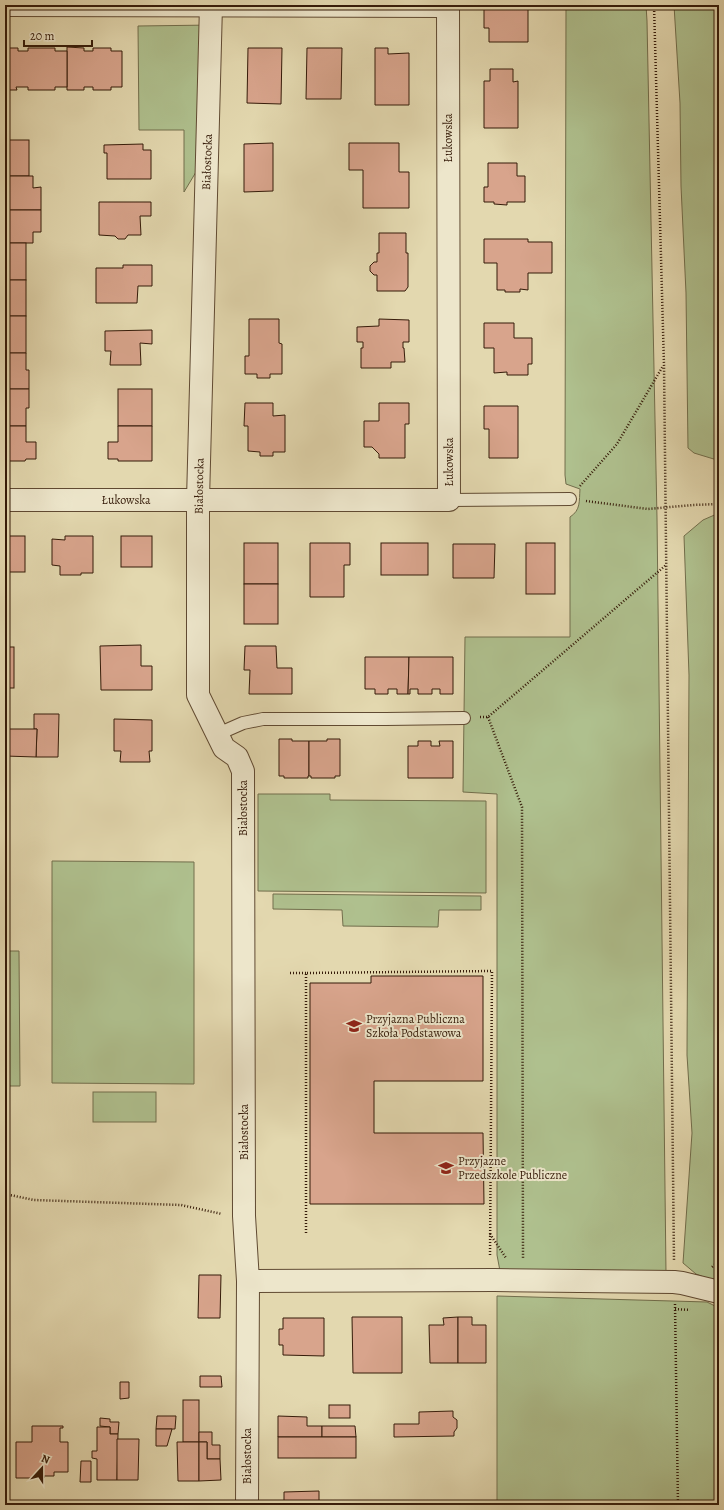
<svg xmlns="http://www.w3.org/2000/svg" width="724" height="1510" font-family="Alegreya,serif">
	<rect width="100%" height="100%" fill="#e3d8af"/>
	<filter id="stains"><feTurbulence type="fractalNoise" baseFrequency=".005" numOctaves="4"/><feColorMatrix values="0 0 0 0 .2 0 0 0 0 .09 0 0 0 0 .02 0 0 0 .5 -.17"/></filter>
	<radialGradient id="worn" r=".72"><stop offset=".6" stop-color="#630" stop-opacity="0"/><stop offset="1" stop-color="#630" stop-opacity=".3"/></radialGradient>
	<g fill="#afc08e" stroke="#726e4c">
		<path d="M566 5H646L647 21 657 518 666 1273 500 1271 497 1255V794L463 792 465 637H570V517C581 510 579 501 580 489L566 484 565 475Z"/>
		<path d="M674 5H719V465L717 460 694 453 688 448 686 293 681 186 680 103Z"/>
		<path d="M213 25 199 167 184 192V130H139L138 26Z"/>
		<path d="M719 513V1283L696 1274 683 1263 692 1133 687 1055 689 675 684 536 703 520Z"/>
		<path d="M258 794H330V800L486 801V893L258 891Z"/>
		<path d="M52 861 194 862V1084L52 1083Z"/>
		<path d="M273 894 481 896V910H439L438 927 343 926 342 910 273 909Z"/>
		<path d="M5 951H19L20 1086H5Z"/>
		<rect x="93" y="1092" width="63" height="30"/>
		<path d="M497 1296 707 1302 719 1308V1505H497Z"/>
	</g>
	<g fill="#d8a48c" stroke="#351b09">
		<path d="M484 5H528V42H489V28H484Z"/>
		<path d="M67 47 84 48V51H93V48H111V51H122V87H111V90H93V87H84V90H67Z"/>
		<path d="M5 48H18V51H28V48H55V51H67V87H55V90H28V87H16L17 90H5Z"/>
		<path d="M248 48H282L281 104 247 103Z"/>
		<path d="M307 48H342L341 99H306Z"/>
		<path d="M375 48H388V54L409 53V105H375Z"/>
		<path d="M490 69H513V82L518 81V128H484V81H490Z"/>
		<rect x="5" y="140" width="24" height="36"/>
		<path d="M273 143V191L244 192V144Z"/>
		<path d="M349 143H399V172H409V208H363V170H349Z"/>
		<path d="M143 144V150H151V179H107V153H104V145Z"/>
		<path d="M488 163H517V176H525V202H507V205L494 204V202H484V187H488Z"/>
		<path d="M5 176H33V188L41 187V210H5Z"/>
		<path d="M99 202H151V216H140L141 235H128L125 239H118L115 236 99 235Z"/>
		<path d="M5 210H41V232H33V243H5Z"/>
		<path d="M379 233H406V253H408V287L405 291H377V275H374L370 271V266L374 262H377V253H379Z"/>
		<path d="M484 239H528V242H552V273H528V290L520 289V292H505V290H497V263H484Z"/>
		<rect x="5" y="243" width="21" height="37"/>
		<path d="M123 265H152V286H138L137 303H96V268H123Z"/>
		<rect x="5" y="280" width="21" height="36"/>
		<rect x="5" y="316" width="21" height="37"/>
		<path d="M249 319H279V343L282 344V374H270V378H257V374H245V356H249Z"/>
		<path d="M379 319 409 320V342H403V348H404L405 362H391V368H361V348H363V342H357V327L379 326Z"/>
		<path d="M484 323H514V338H532V364H528V375H507V372L494 373V348H484Z"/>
		<path d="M152 330V344L140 343 141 365H110L111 351H105V331Z"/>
		<path d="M5 353H26V370H29V389H5Z"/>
		<path d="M5 389H29V408H26V426H5Z"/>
		<rect x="118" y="389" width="34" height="37"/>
		<path d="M245 403H273V416L285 415V452H273V456H260V452L248 451V426H244Z"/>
		<path d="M379 403H409V424H405V458H379V454L372 447H364V421H379Z"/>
		<path d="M484 406H518V458H489V429H484Z"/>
		<path d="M5 426H26V442H36V459H26L25 461H5Z"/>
		<path d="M118 426H152V461H118V459H108V442H118Z"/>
		<rect x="5" y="536" width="20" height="36"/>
		<path d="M65 536H93V573H81V575H60V566L52 565V539L65 540Z"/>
		<rect x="121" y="536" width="31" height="31"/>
		<rect x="244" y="543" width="34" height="41"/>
		<path d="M310 543H350V565H344V597H310Z"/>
		<rect x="381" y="543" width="47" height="32"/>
		<rect x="526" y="543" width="29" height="51"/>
		<path d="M453 544H495L494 578H453Z"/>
		<rect x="244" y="584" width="34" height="40"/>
		<path d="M141 645V666H152V690H101L100 646Z"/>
		<path d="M245 646H276L277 668H292V694H249L250 670H244Z"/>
		<rect x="5" y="647" width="9" height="41"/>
		<path d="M365 657H409L408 694H397V689H388V694H375V689H365Z"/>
		<path d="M409 657H453V694H440V689H432V694H418V689H410V694H408Z"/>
		<path d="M34 714H59L58 757H36L37 729H34Z"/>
		<path d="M114 719 152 720V751H149L150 762H120L121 751H114Z"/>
		<path d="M5 729H37L36 757 5 756Z"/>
		<path d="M279 739H292V741H309V776H308V778H284V776H279Z"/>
		<path d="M327 739H340V776H335V778H311V776H309V741H327Z"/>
		<path d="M418 741H431V746H440L439 741H453V778H408V746H418Z"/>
		<path d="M371 976H483V1081H374V1133H483L484 1204H310V983H371Z"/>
		<path d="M199 1275H221L220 1318H198Z"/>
		<path d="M352 1317H402V1373H353Z"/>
		<path d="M458 1317V1363H430L429 1325H444L443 1318Z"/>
		<path d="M458 1317H472V1325H486V1363H458Z"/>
		<path d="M283 1318H324V1356L283 1355V1345H279V1329H283Z"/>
		<path d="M200 1376H221L222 1387H200Z"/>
		<path d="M120 1382H129V1398L120 1399Z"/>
		<rect x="183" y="1400" width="16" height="42"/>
		<rect x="329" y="1405" width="21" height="13"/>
		<path d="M453 1411V1417L457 1420V1428L454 1432V1436L394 1437V1424H419V1412Z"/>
		<path d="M157 1416H176L175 1429H156Z"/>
		<path d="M278 1416 307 1417V1426H322V1437H278Z"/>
		<path d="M100 1418 110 1419V1422H119L118 1434H110V1427L100 1426Z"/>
		<path d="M32 1426H63V1428H60V1442H68V1472H54V1476H44V1478H16V1442H32Z"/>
		<path d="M322 1426H355L356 1437H322Z"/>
		<path d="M97 1427H110V1434H118L117 1480H97V1459L92 1458V1451H97Z"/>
		<path d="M156 1429H172L167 1446H156Z"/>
		<path d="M199 1432H212V1445H220V1459H207V1442H199Z"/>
		<rect x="278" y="1437" width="78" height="21"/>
		<path d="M117 1439H139L138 1480H117Z"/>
		<path d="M177 1442H199V1481H178Z"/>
		<path d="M199 1442H207V1459H220L221 1480 199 1481Z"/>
		<path d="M81 1461H91V1482H80Z"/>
		<path d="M319 1491V1505H284V1492Z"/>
	</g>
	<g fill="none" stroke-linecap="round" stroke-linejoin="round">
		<g stroke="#604a32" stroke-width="14">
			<g id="lane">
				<path d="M449 500 570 499"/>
				<path d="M218 734 243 723 263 719H386L464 718"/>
			</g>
		</g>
		<g stroke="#604a32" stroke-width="24">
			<g id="street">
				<path d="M5 5 448 6"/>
				<path d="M211 5 198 500V695L224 748 237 757 243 771 244 1216 248 1281 247 1505"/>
				<path d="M5 500H449L448 5"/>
				<path d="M248 1281 494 1280 674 1282 682 1283 719 1292"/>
			</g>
		</g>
		<g stroke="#351b09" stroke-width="2.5" stroke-dasharray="1 2" stroke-linecap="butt">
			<path d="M654 5 664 365 674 1261"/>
			<path d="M580 486 617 444 663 366"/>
			<path d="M586 501 648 509 693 505 719 504"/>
			<path d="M480 717H488L666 565"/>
			<path d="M488 717 522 807 523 1258"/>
			<path d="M290 973H306"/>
			<path d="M5 1194 34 1200 181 1205 222 1214"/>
			<path d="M306 1233V973L492 971 490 1257"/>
			<path d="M490 1234 506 1258"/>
			<path d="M712 1267 719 1261"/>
			<path d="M675 1304 678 1505"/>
			<path d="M675 1309 690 1310"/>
		</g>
		<use href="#lane" stroke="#ede6cb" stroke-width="12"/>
		<use href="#street" stroke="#ede6cb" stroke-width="22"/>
	</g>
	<defs>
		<g id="school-bare" transform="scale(1.2)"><path d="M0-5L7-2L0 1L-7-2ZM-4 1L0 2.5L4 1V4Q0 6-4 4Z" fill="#8f2418" stroke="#ede6cb" stroke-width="2.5" paint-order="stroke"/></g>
	</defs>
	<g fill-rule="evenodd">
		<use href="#school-bare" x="354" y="1026"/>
		<use href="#school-bare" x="446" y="1168"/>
	</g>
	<g text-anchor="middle" stroke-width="4" stroke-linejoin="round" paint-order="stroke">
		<g font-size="12" fill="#351b09" stroke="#ede6cb">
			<text transform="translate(448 138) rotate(-90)" y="4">Łukowska</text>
			<text transform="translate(207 162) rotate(-88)" y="4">Białostocka</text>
			<text transform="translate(449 462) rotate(-90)" y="4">Łukowska</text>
			<text transform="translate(199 486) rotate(-89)" y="4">Białostocka</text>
			<text x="126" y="504">Łukowska</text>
			<text transform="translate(243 808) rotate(-90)" y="4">Białostocka</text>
			<text transform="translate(244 1132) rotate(-90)" y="4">Białostocka</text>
			<text transform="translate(247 1456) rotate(-90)" y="4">Białostocka</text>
		</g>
		<g font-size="12" fill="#351b09" stroke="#ede6cb" text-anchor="start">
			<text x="366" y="1023">Przyjazna Publiczna<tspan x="366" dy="14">Szkoła Podstawowa</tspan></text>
			<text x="458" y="1165">Przyjazne<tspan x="458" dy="14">Przedszkole Publiczne</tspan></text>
		</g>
	</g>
	<rect width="724" height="1510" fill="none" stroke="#e3d8af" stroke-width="20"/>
	<rect x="6" y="6" width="712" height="1498" fill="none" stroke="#351b09" stroke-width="2"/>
	<rect x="10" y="10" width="704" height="1490" fill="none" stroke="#351b09"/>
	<g transform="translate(42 1468) rotate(21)" stroke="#ede6cb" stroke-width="3" paint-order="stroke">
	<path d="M0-3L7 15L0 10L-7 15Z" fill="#351b09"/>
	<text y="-6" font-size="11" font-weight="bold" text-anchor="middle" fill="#351b09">N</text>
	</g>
	<path d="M24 40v6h68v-6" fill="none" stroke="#351b09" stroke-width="2"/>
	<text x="30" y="40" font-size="12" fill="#351b09" stroke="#ede6cb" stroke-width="3" paint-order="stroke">20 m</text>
	<rect width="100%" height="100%" filter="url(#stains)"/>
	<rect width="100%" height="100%" fill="url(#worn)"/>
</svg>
